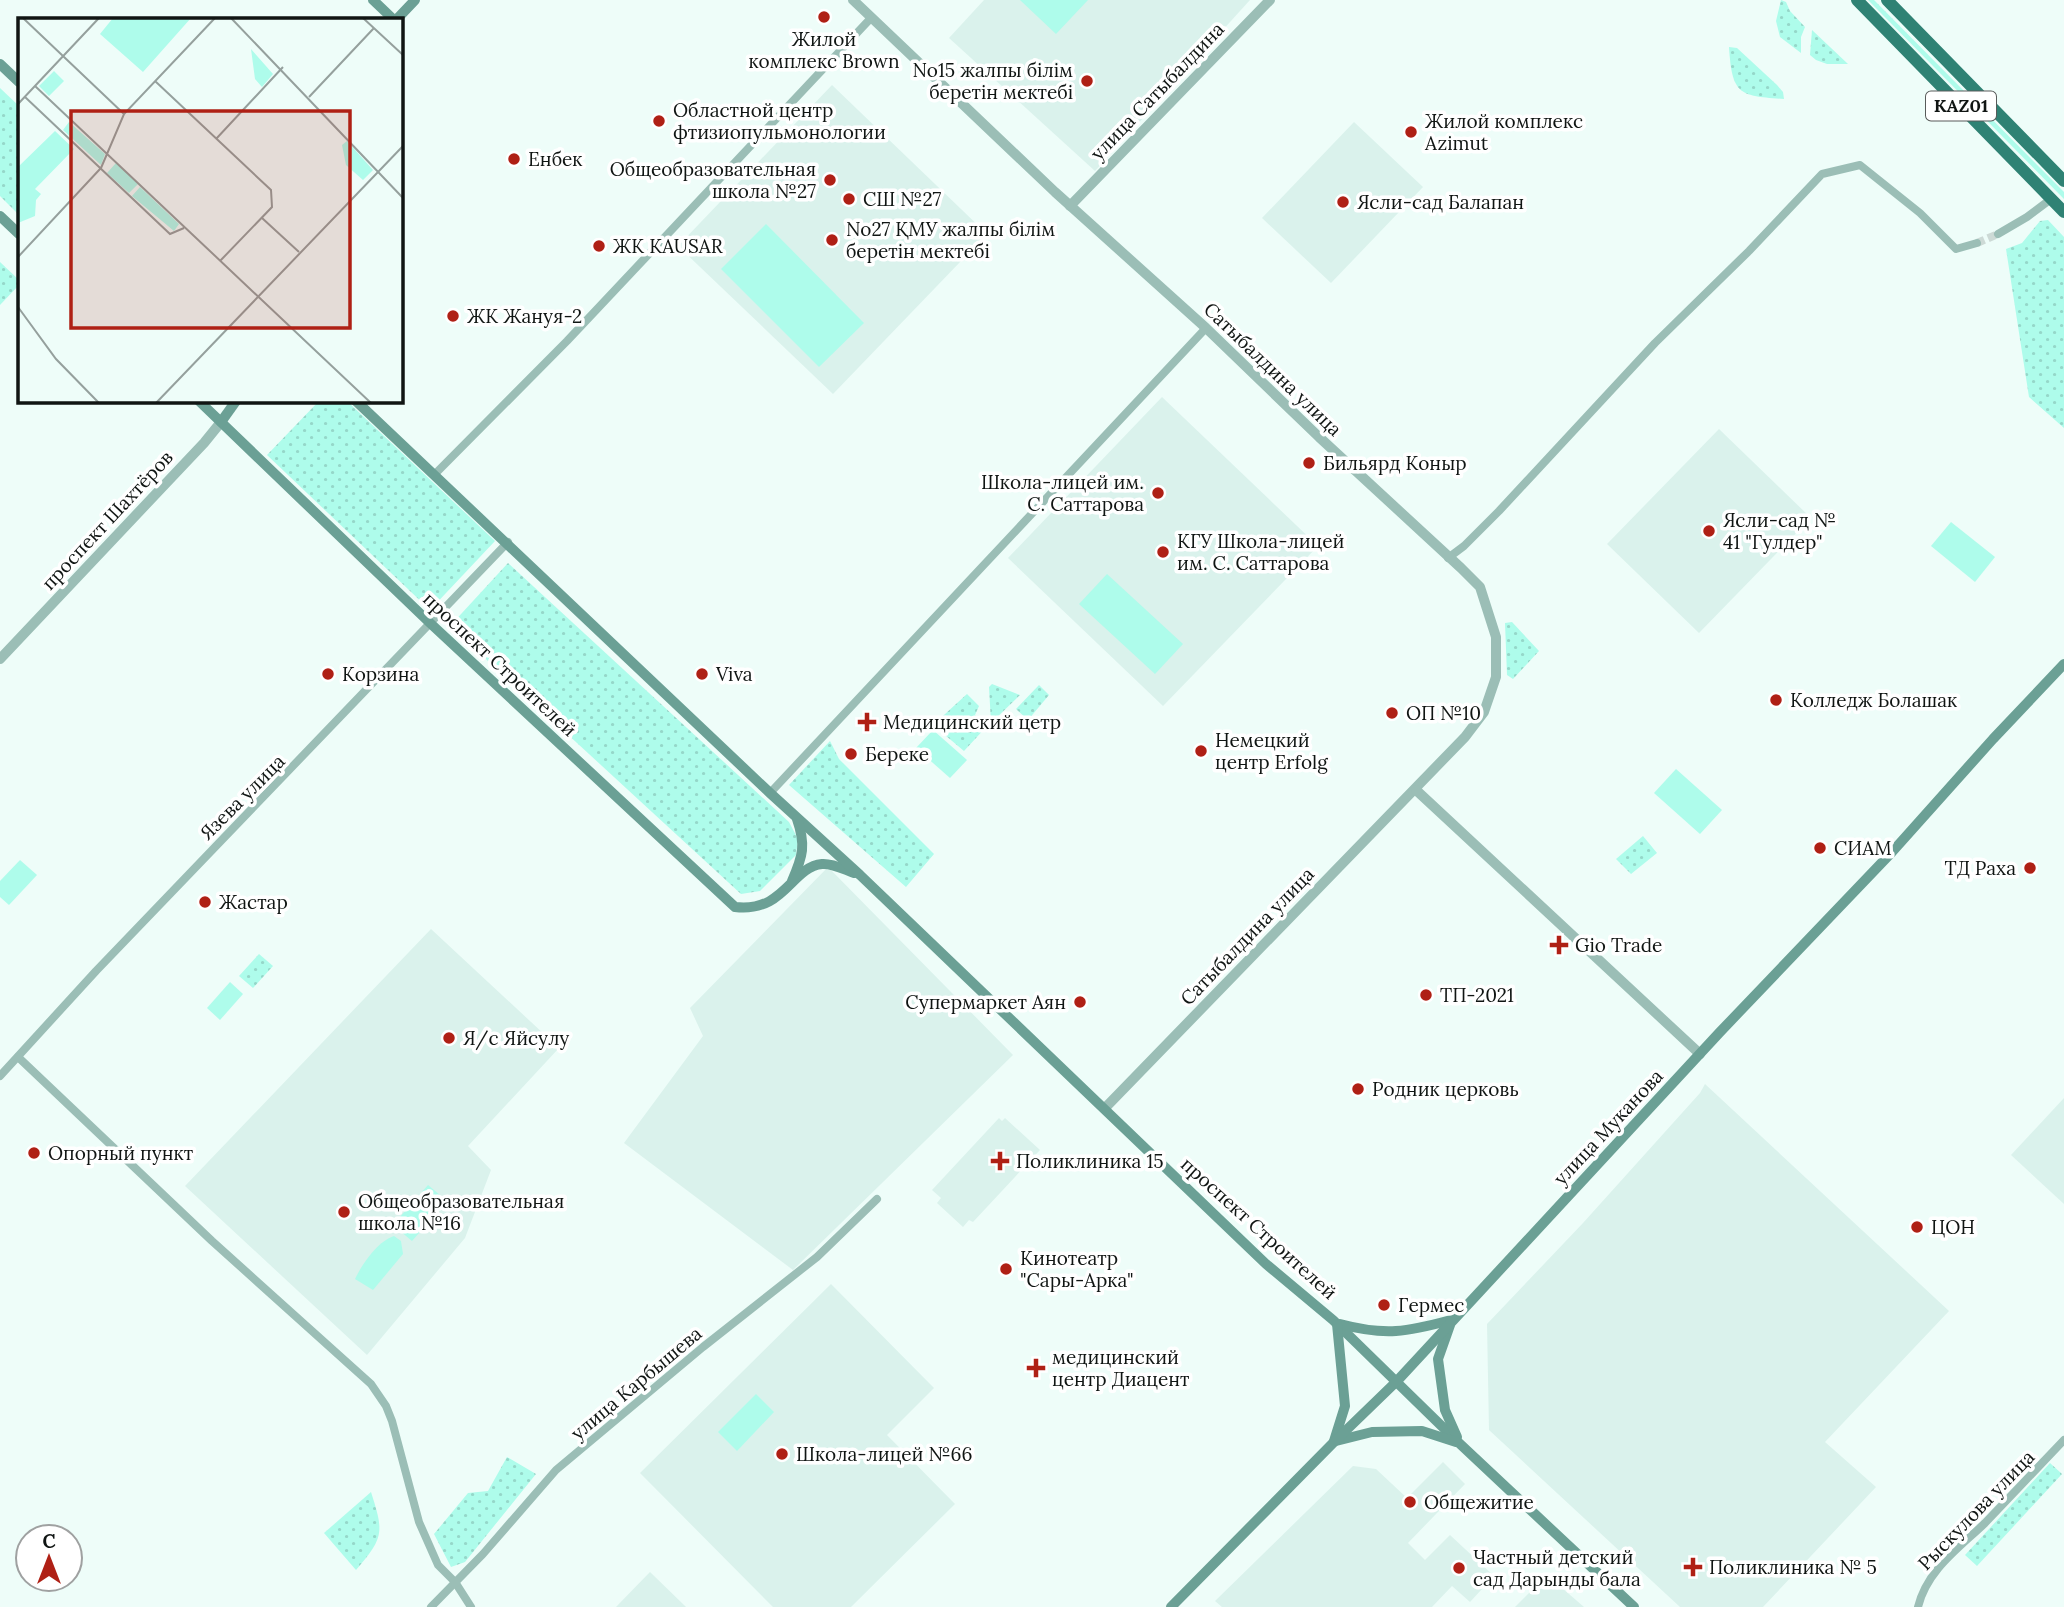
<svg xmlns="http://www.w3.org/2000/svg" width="2064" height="1607" font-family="Lora,serif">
	<defs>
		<pattern id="grass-dots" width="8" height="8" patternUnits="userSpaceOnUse" patternTransform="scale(1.75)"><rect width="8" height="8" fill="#aefceb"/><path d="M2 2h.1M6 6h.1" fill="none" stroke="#95d7c9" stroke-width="1.8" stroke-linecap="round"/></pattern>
	</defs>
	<rect width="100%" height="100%" fill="#eefdf9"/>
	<g fill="#daf2ec">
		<path d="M984 0H1250L1095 171 949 38Z"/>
		<path d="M832 85 987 234 833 394 678 246Z"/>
		<path d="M1354 122 1423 187 1331 283 1262 218Z"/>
		<path d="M1162 397 1318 546 1163 706 1008 558Z"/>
		<path d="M1719 429 1811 518 1699 633 1607 544Z"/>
		<path d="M828 867 1013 1055 793 1270 624 1143 703 1036 690 1008Z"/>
		<path d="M431 929 559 1048 468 1146 491 1170 465 1238 367 1355 185 1186Z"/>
		<path d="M1705 1084 1949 1311 1825 1442 1876 1487 1763 1607H1680L1489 1430 1487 1324 1583 1223 1700 1093Z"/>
		<path d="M2064 1098V1204L2011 1155Z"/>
		<path d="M999 1118 1002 1121 1005 1118 1040 1150 973 1222 969 1220 963 1227 937 1203 941 1198 932 1190Z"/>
		<path d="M831 1284 934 1388 887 1435 955 1504 851 1607H773L640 1473Z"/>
		<path d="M1443 1462 1465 1484 1408 1543 1425 1560 1450 1535 1494 1576 1470 1602 1452 1586 1432 1607H1222L1215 1601 1353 1466 1376 1469 1407 1498Z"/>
		<path d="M650 1572 686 1607H616Z"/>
		<path d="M1547 1575 1584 1607H1515Z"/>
	</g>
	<g fill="url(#grass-dots)">
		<path d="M1781 0 1786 2 1790 11 1805 27 1801 37V53L1780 37 1776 21Z"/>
		<path d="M1868 0H1874L2064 192V199Z"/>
		<path d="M1812 30 1848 64H1827L1816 60 1810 55Z"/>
		<path d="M1729 47 1737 48 1777 85 1783 92 1784 99C1739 96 1732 95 1729 47Z"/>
		<path d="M0 88 19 106V215L0 196Z"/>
		<path d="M2048 220 2064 237V428L2029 397 2006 249 2022 243 2040 221Z"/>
		<path d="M0 262 19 280V285L0 305Z"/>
		<path d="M319 401H347L495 541 430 610 267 455Z"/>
		<path d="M508 563 789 822 798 839 796 855 760 891 741 894 450 626Z"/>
		<path d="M1512 622 1539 651 1513 679 1507 675 1505 623Z"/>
		<path d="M992 684 1020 695 991 723 989 687Z"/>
		<path d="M1039 685 1049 695 1028 720 1016 709Z"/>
		<path d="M967 694 979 706 975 715 988 725 964 751 933 725Z"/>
		<path d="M830 741 839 759 934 854 906 887 789 785Z"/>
		<path d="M1643 836 1657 853 1631 874 1616 859Z"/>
		<path d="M259 954 273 966 253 988 239 976Z"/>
		<path d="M507 1457 536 1474 465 1562 451 1567 434 1534 468 1493 488 1491Z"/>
		<path d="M2050 1463 2062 1474 1977 1566 1965 1555Z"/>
		<path d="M371 1492C384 1533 384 1537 356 1570L324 1533Z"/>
	</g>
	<g fill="#aefceb">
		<path d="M1020 0H1088L1056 34Z"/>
		<path d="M766 224 864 323 819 367 721 269Z"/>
		<path d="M1951 522 1995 557 1975 582 1931 546Z"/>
		<path d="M1107 574 1183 644 1155 674 1079 604Z"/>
		<path d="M933 730 967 760 950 778 916 748Z"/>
		<path d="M1676 769 1722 810 1700 834 1654 793Z"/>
		<path d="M20 860 37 875 9 905 0 897V881Z"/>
		<path d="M230 982 243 994 220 1020 207 1008Z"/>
		<path d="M428 1185 447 1201 412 1241 393 1225Z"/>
		<path d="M394 1236 401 1241 403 1254 373 1290 355 1279C362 1264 378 1241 394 1236Z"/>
		<path d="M756 1394 774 1412 737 1451 718 1432Z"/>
	</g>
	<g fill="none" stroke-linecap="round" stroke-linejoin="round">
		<path stroke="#cddad6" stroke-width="8" stroke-dasharray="8 4" stroke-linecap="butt" d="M1977 243 1998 234"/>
		<g stroke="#9bbeb6" stroke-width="8">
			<path d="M1998 234 2027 217 2051 199"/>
			<path d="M435 474 567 341 871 18"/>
			<path d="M1448 558 1464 546 1499 511 1655 343 1749 251 1822 174 1860 165 1920 213 1956 249 1977 243"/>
			<path d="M770 793 1206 328"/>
			<path d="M18 1057 212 1241 371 1384 386 1406 392 1421 419 1522 438 1565 455 1582 471 1607"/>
			<path d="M0 1076 96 971 508 542"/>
			<path d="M431 1607 483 1554 556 1470 703 1347 817 1257 877 1199"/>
			<path d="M1918 1607C1927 1570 1959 1548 1985 1523 2011 1496 2038 1467 2064 1440"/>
		</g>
		<g stroke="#9bbeb6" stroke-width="10">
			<path d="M853 0 1055 192 1206 328 1319 437 1461 568 1480 587 1496 637V677L1484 712 1465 737 1105 1108"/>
			<path d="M1070 206 1270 0"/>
			<path d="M0 659 204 443 221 422"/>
			<path d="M1416 790 1700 1054"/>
		</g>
		<g stroke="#6ba095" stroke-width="10">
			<path d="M373 0 393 19"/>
			<path d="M397 19 415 0"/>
			<path d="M0 64 19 82"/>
			<path d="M0 216 19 234"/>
			<path d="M199 401 430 623 735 907C785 913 791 867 822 864 833 863 845 870 854 873"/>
			<path d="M356 401 770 793 860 875 1266 1264 1333 1320 1459 1443 1634 1607"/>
			<path d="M221 422 236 401"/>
			<path d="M792 881C803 856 806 845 797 819"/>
			<path d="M1340 1324C1385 1336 1407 1332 1451 1320"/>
			<path d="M1450 1325 1438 1359 1445 1410 1457 1437"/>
			<path d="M1334 1441 1345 1406 1337 1324"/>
			<path d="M1336 1441 1372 1432 1422 1431 1456 1442"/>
			<path d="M1171 1607 1334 1442 1397 1381 1720 1032 1892 852 1993 739 2064 664"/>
		</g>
		<g stroke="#2f8274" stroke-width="12">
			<path d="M1857 0 2064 212"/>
			<path d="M1887 0 2064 181"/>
		</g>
	</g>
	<g fill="#af2015" stroke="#fff" stroke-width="2.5">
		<circle cx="824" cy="17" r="7"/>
		<circle cx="1087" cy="81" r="7"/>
		<circle cx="659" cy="121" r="7"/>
		<circle cx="1411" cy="132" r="7"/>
		<circle cx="514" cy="159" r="7"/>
		<circle cx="830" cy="180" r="7"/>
		<circle cx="849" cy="199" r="7"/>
		<circle cx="1343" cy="202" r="7"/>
		<circle cx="832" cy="240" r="7"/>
		<circle cx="599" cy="246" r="7"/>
		<circle cx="453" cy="316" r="7"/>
		<circle cx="1309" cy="463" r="7"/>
		<circle cx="1158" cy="493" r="7"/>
		<circle cx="1709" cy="531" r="7"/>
		<circle cx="1163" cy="552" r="7"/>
		<circle cx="328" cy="674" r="7"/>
		<circle cx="702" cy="674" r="7"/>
		<circle cx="1776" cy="700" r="7"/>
		<circle cx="1392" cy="713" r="7"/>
		<path d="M863.5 711.5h7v7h7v7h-7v7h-7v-7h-7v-7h7z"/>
		<circle cx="1201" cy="751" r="7"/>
		<circle cx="851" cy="754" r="7"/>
		<circle cx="1820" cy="848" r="7"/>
		<circle cx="2030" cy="868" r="7"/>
		<circle cx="205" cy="902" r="7"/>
		<path d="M1555.5 934.5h7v7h7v7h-7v7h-7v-7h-7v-7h7z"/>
		<circle cx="1426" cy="995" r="7"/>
		<circle cx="1080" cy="1002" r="7"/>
		<circle cx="449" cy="1038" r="7"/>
		<circle cx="1358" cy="1089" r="7"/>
		<circle cx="34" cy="1153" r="7"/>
		<path d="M996.5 1150.5h7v7h7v7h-7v7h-7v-7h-7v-7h7z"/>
		<circle cx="344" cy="1212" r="7"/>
		<circle cx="1917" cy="1227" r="7"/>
		<circle cx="1006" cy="1269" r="7"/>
		<circle cx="1384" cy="1305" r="7"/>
		<path d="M1032.5 1357.5h7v7h7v7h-7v7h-7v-7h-7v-7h7z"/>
		<circle cx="782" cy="1454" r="7"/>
		<circle cx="1410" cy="1502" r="7"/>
		<path d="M1689.5 1556.5h7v7h7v7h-7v7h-7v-7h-7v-7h7z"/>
		<circle cx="1459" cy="1568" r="7"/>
	</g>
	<g text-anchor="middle" stroke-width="7" stroke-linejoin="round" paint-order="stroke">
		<rect fill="#fff" stroke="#585b5a" stroke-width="2" x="1926" y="91.5" width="70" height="29" rx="5"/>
		<g font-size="18" font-weight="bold" fill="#101513">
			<text x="1961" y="112">KАZ01</text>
		</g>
		<g font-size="19" fill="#101513" stroke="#fff" text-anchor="start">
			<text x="824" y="46" text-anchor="middle">Жилой<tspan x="824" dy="22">комплекс Brown</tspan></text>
			<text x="1073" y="77" text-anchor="end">No15 жалпы білім<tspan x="1073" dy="22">беретін мектебі</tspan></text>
			<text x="673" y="117">Областной центр<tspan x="673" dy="22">фтизиопульмонологии</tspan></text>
			<text x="1425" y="128">Жилой комплекс<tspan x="1425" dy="22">Azimut</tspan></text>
			<text x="528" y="166">Енбек</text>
			<text x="816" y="176" text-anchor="end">Общеобразовательная<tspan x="816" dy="22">школа №27</tspan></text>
			<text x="863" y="206">СШ №27</text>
			<text x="1357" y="209">Ясли-сад Балапан</text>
			<text x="846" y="236">No27 ҚМУ жалпы білім<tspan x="846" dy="22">беретін мектебі</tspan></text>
			<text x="613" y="253">ЖК KAUSAR</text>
			<text x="467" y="323">ЖК Жануя-2</text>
			<text x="1323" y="470">Бильярд Коныр</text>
			<text x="1144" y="489" text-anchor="end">Школа-лицей им.<tspan x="1144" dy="22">С. Саттарова</tspan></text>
			<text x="1723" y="527">Ясли-сад №<tspan x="1723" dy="22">41 "Гулдер"</tspan></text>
			<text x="1177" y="548">КГУ Школа-лицей<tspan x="1177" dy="22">им. С. Саттарова</tspan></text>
			<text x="342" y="681">Корзина</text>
			<text x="716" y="681">Viva</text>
			<text x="1790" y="707">Колледж Болашак</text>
			<text x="1406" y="720">ОП №10</text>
			<text x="883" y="729">Медицинский цетр</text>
			<text x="1215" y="747">Немецкий<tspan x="1215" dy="22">центр Erfolg</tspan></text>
			<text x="865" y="761">Береке</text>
			<text x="1834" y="855">СИАМ</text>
			<text x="2016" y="875" text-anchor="end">ТД Раха</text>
			<text x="219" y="909">Жастар</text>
			<text x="1575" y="952">Gio Trade</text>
			<text x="1440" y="1002">ТП-2021</text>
			<text x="1066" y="1009" text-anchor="end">Супермаркет Аян</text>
			<text x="463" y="1045">Я/c Яйсулу</text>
			<text x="1372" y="1096">Родник церковь</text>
			<text x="48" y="1160">Опорный пункт</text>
			<text x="1016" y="1168">Поликлиника 15</text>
			<text x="358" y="1208">Общеобразовательная<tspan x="358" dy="22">школа №16</tspan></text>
			<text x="1931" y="1234">ЦОН</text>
			<text x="1020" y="1265">Кинотеатр<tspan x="1020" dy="22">"Сары-Арка"</tspan></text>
			<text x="1398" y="1312">Гермес</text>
			<text x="1052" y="1364">медицинский<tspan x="1052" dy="22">центр Диацент</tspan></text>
			<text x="796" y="1461">Школа-лицей №66</text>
			<text x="1424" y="1509">Общежитие</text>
			<text x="1473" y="1564">Частный детский<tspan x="1473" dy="22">сад Дарынды бала</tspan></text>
			<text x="1709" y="1574">Поликлиника № 5</text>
		</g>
		<g font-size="19" fill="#101513" stroke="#fff">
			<text transform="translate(1157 91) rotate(-46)" y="7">улица Сатыбалдина</text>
			<text transform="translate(1273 369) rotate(44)" y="7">Сатыбалдина улица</text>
			<text transform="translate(107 520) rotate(-47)" y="7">проспект Шахтёров</text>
			<text transform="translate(500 664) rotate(43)" y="7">проспект Строителей</text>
			<text transform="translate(242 797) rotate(-45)" y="7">Язева улица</text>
			<text transform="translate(1247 936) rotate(-46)" y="7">Сатыбалдина улица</text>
			<text transform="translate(1608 1127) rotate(-47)" y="7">улица Муканова</text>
			<text transform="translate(1259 1228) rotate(42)" y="7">проспект Строителей</text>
			<text transform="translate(636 1383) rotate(-40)" y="7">улица Карбышева</text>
			<text transform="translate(1976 1510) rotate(-46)" y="7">Рыскулова улица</text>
		</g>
	</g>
	<g transform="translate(18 18)">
		<rect width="385" height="385" fill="#eefdf9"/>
		<path d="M95 0H173L125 54 82 16ZM233 31 255 56 244 69 237 61ZM36 53 46 63 31 78 21 68ZM51 104 87 136 83 147 45 112ZM37 113 56 131 17 171 23 176 18 182 17 198 0 205V149ZM329 123 355 152 345 162 328 147 324 127ZM98 145 120 166 111 175 89 155ZM122 169 161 206 156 213 114 178Z" fill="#aefceb"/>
		<path fill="none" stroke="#95a09d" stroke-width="2" d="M5 0 106 96M213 0 385 180M345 0 385 37M137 63 253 172 254 189 202 243M17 68 353 385M7 79 152 216 166 210M291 79 356 10M0 86 81 0M198 121 265 49M83 150 106 96 197 0M244 200 281 234M0 239 82 151M0 289 38 341 81 385M138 385 385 128"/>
		<path fill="#af2015" fill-opacity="0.15" stroke="#af2015" stroke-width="3.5" d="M53 93H332V310H53Z"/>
		<rect width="385" height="385" fill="none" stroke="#101513" stroke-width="3.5"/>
	</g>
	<g transform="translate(49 1558)"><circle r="33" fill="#ffffff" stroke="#9fa1a1" stroke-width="2"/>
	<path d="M0-5L12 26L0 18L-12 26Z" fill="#af2015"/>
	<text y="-10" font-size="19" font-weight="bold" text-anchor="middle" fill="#101513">С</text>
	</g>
</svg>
